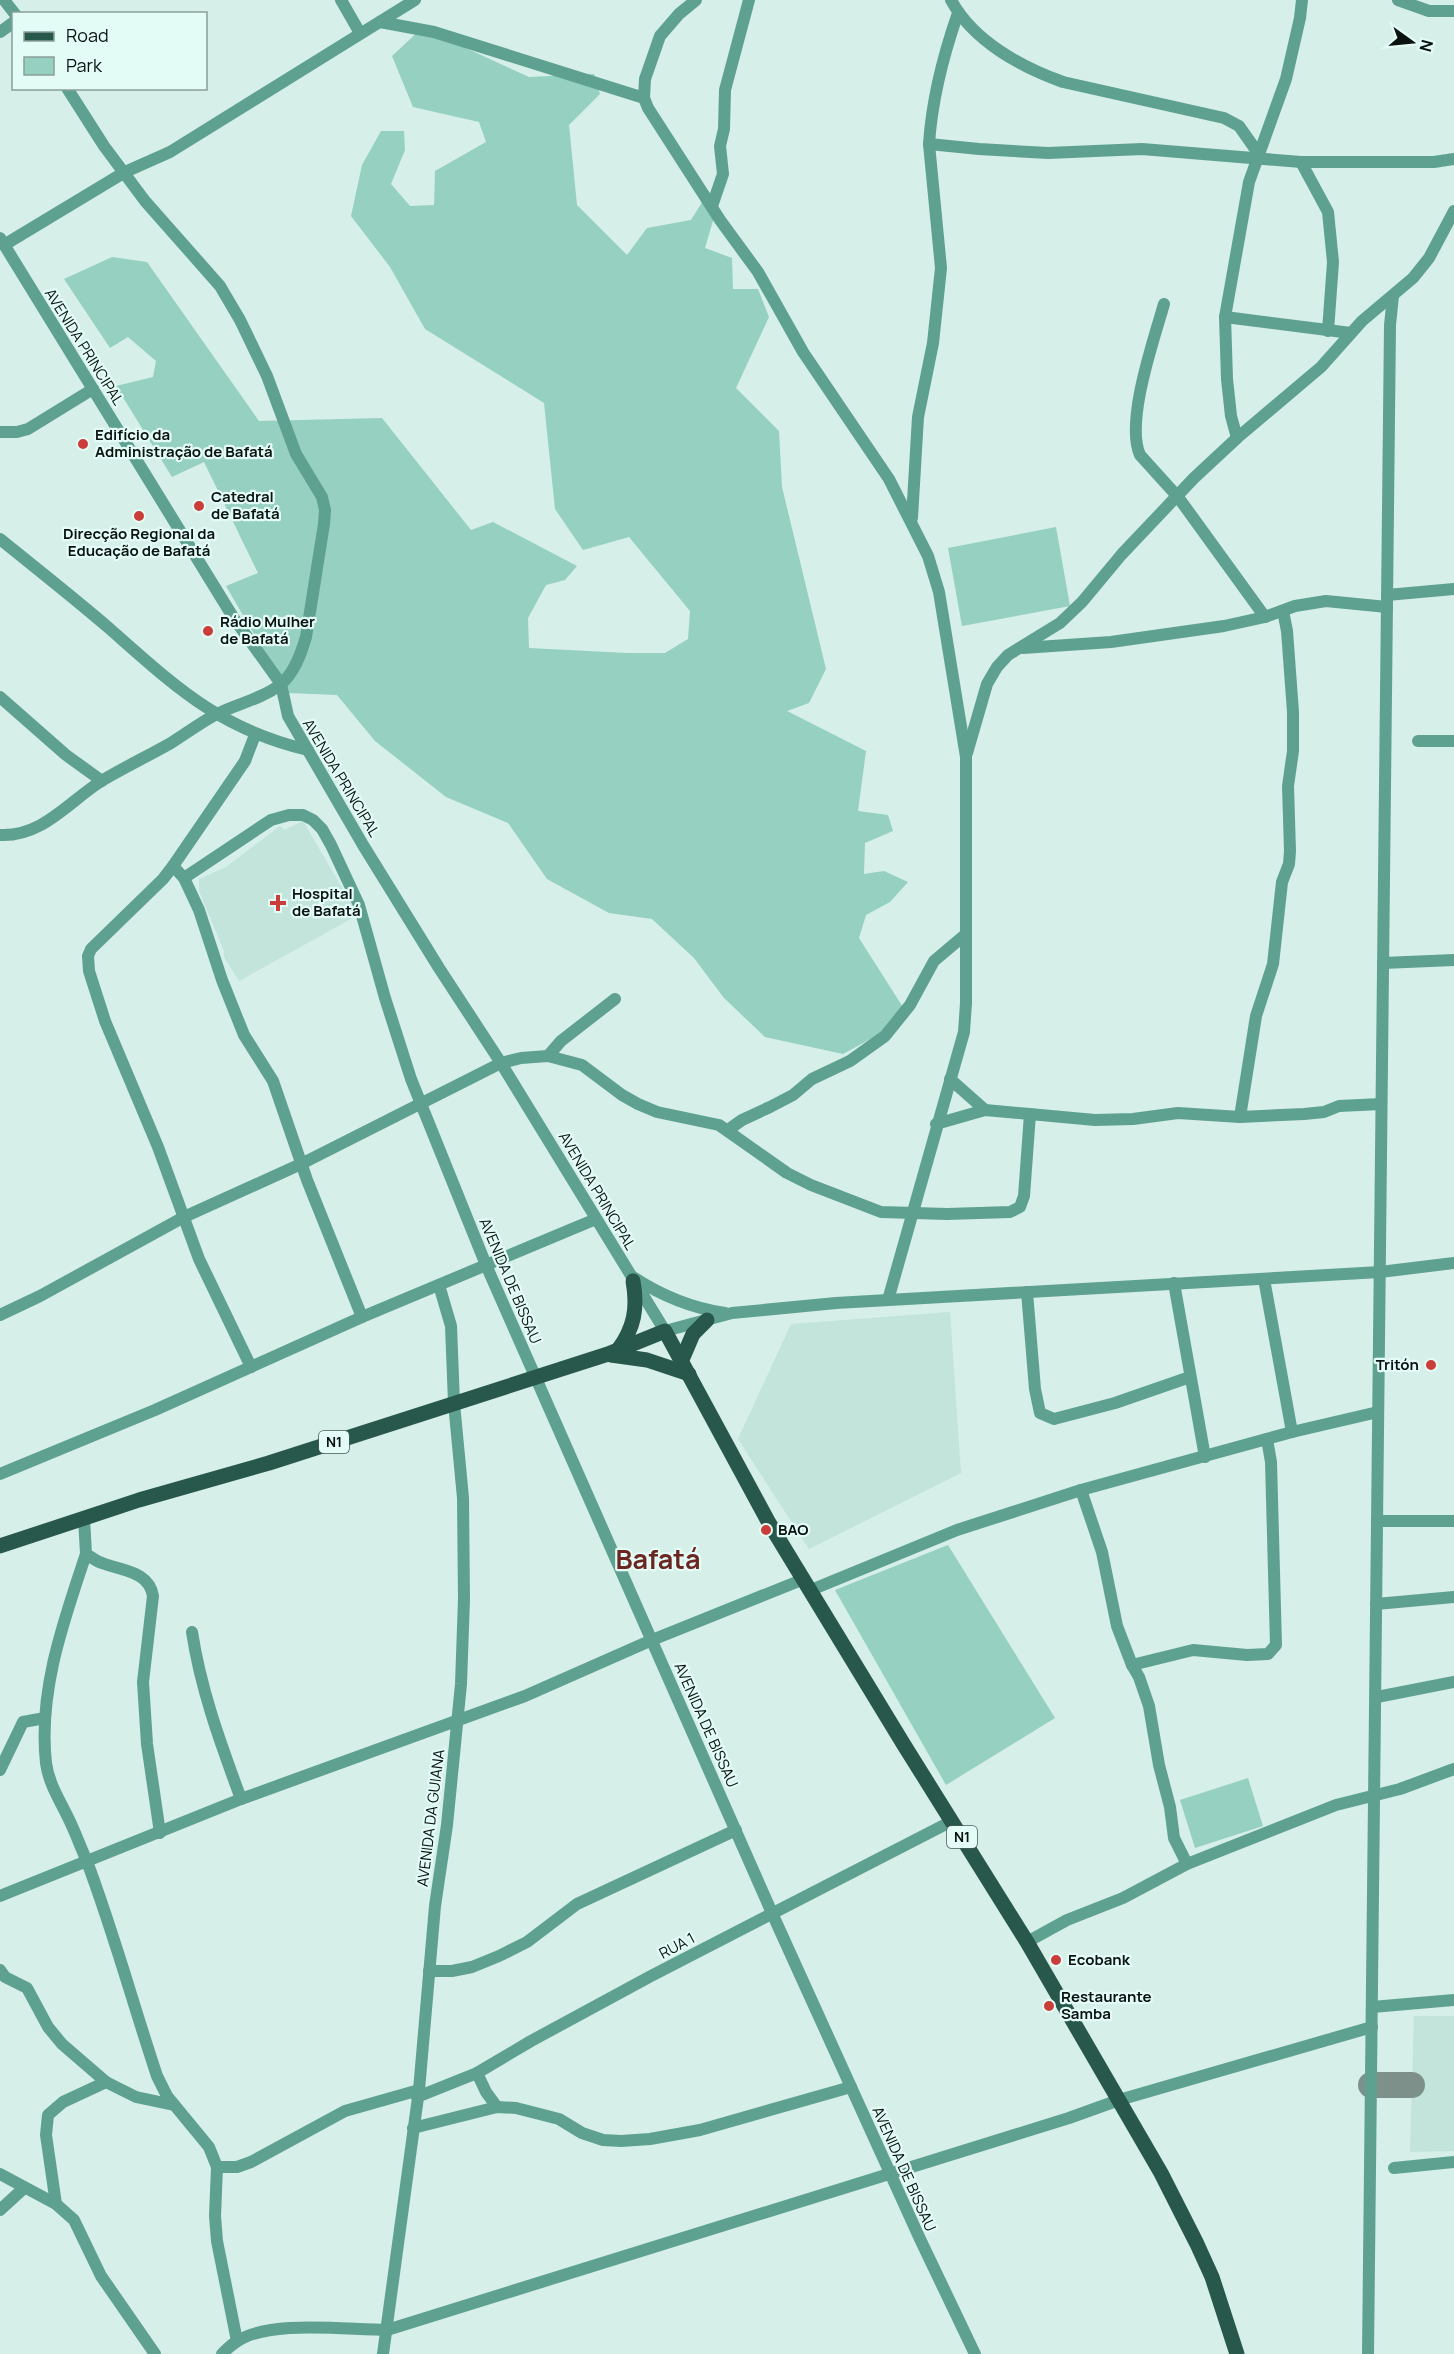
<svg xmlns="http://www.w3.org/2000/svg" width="1454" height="2354" font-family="Manrope,sans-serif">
	<rect width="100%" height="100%" fill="#d6efe8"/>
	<g fill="#c2e4da">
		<path d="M303 821 358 915 239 981 224 957V951L199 891V879L226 867 280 826 284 830Z"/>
		<path d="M950 1312 961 1473 809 1549 738 1439 791 1324Z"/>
		<path d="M1414 2016H1454V2151L1410 2152Z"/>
	</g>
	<g fill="#95d0c1">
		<path d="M422 28 529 77 594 74 600 94 569 125 577 205 627 255 647 228 691 220 706 196 717 207 705 248 732 258 733 289H758L769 317 736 388 779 431 782 487 826 669 809 703 787 711 866 751 858 811 888 815 893 831 865 843 864 874 884 871 908 882 890 902 866 915 859 938 906 1012 885 1031 843 1054 765 1037 724 998 694 958 652 919 609 913 547 879 508 823 446 797 375 741 337 695 288 693 226 586 258 573 204 462 172 477 116 386 153 377 156 361 128 337 110 348 64 279 112 257 147 262 259 421 382 418 471 530 493 522 577 566 565 580 546 585 528 618 529 648 627 653H665L688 639 690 611 629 537 583 550 555 509 544 403 425 329 390 267 351 216 362 165 381 131H404L405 150 391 184 410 206 434 205 435 171 486 142 479 122 413 107 392 56Z"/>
		<path d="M1056 527 1070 606 962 626 948 548Z"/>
		<path d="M948 1545 1055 1718 946 1785 835 1590Z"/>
		<path d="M1248 1778 1263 1826 1195 1848 1180 1800Z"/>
	</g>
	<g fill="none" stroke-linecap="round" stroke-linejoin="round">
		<path stroke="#7e908a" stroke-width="26" d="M1371 2085H1412"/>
		<g stroke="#5fa191" stroke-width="12">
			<path d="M4 0 15 14"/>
			<path d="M341 0 360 33"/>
			<path d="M696 0 679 14 660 36 645 79 644 98 648 108 720 220 758 272 803 352 889 479 928 556 939 592 966 757V1003L964 1032 888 1300"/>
			<path d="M951 0C973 41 1021 67 1063 82L1224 118 1239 126 1258 153"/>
			<path d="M1398 0 1429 11H1454"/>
			<path d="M380 22 434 32 644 98"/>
			<path d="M0 32 14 22"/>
			<path d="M929 144 979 149 1048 153 1142 149 1301 162H1434L1454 159"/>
			<path d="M1301 162 1328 212 1333 262 1328 331"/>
			<path d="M712 206 723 174 720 146 724 129 725 90 749 0"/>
			<path d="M0 238 233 617 281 684 288 716 363 845 439 968 501 1063 665 1331 732 1313 836 1303 1380 1272 1454 1263"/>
			<path d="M4 245 125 172 170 152 415 0"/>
			<path d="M1164 304C1154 339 1125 422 1140 455L1178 497 1265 617"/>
			<path d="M1225 317 1351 333"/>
			<path d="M0 432H17L28 429 93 389"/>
			<path d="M1237 438 1231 416 1227 379 1225 317 1249 182 1286 79 1300 18 1302 0"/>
			<path d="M912 518 918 417 933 343 941 268 929 144C932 98 943 56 958 13"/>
			<path d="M0 539C37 569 74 598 110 629 176 687 219 729 308 750"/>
			<path d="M1387 595 1454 589"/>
			<path d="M1023 648 1111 642 1224 626 1265 617 1295 606 1326 601 1387 607"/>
			<path d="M0 697 66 755 102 781"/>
			<path d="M1418 741H1454"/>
			<path d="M967 753 987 684 997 667 1008 655 1060 623 1082 602 1122 554 1194 478 1237 438 1321 367 1362 321 1413 278 1429 258 1454 211"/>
			<path d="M0 835C43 837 69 801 103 780 125 767 148 756 171 743 185 734 199 724 213 716 235 704 260 700 280 685 294 674 301 654 306 637L324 524 325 510 322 497 296 454 267 376 240 320 220 286 145 201 104 146 67 88"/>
			<path d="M173 866 184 878 271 820 289 815H303L313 820 322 829 331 845 359 905 385 998 411 1079 486 1265 772 1913 920 2239 975 2354"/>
			<path d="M184 878 199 910 222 980 244 1035 273 1081 307 1180 362 1317"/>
			<path d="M1383 963 1454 960"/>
			<path d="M548 1056 561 1041 615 999"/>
			<path d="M950 1079 985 1110"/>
			<path d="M1240 1117 1256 1016 1273 964 1282 882 1289 864 1290 851 1288 786 1293 751V712L1287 631 1283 611"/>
			<path d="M936 1124 985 1110 1095 1120 1133 1119 1178 1113 1240 1117 1304 1114 1324 1112 1339 1106 1381 1104"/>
			<path d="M728 1130 742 1120 770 1107 793 1095 812 1079 850 1061 885 1036 910 1005 934 961 966 934"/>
			<path d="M633 1277C662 1296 690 1308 725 1313"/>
			<path d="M1264 1279 1292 1432"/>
			<path d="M1174 1283 1205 1457"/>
			<path d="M1027 1292 1035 1389 1040 1413 1054 1419 1115 1403 1190 1377"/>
			<path d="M0 1315 40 1296 184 1217 301 1164 501 1063 521 1058 548 1056 582 1065 622 1095 638 1104 657 1112 719 1125 787 1173 811 1185 881 1212 947 1214 1010 1212 1020 1207 1024 1196 1030 1114"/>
			<path d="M251 1367 199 1259 158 1147 105 1021 89 971 88 956 91 949 163 879 173 866 245 761 255 735"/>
			<path d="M0 1474 155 1410 362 1317 596 1219"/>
			<path d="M1081 1490 1102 1552 1117 1626 1132 1665 1139 1677 1149 1706 1159 1765 1170 1807 1174 1838 1187 1864"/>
			<path d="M84 1518 86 1554C91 1557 96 1561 102 1563 122 1571 149 1571 153 1596L143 1682 147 1744 160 1833"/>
			<path d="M1377 1521H1454"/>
			<path d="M86 1554C64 1620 38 1691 46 1763 49 1786 63 1805 72 1826 77 1837 81 1848 86 1859 113 1930 133 2004 157 2076L167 2096 209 2147 217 2167 215 2216 217 2241 237 2341"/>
			<path d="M811 1590 957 1530 1081 1490 1292 1432 1378 1412"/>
			<path d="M1376 1604 1454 1597"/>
			<path d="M192 1632C201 1691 221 1744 241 1799"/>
			<path d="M1132 1665 1193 1650 1247 1655 1268 1654 1276 1645 1271 1462 1267 1439"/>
			<path d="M1377 1697 1454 1682"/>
			<path d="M0 1770 23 1722 45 1718"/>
			<path d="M0 1896 241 1799 525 1696 652 1640 804 1579"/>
			<path d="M1027 1942 1067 1920 1123 1898 1187 1864 1336 1805 1400 1789 1454 1769"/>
			<path d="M0 1970 5 1977 27 1988 48 2027 62 2044 106 2082 136 2097 174 2105"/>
			<path d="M429 1971H452L472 1967 499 1956 527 1942 577 1904 736 1830"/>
			<path d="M1372 2007 1454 2000"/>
			<path d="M477 2073 486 2092 497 2107"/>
			<path d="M417 2097 477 2073 531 2041 651 1976 952 1821"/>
			<path d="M413 2128 497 2107 516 2108 559 2119 582 2133 603 2140 621 2141 650 2139 700 2130 851 2087"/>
			<path d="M217 2167H237L251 2162 345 2111 419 2090"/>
			<path d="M1394 2168 1454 2162"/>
			<path d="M0 2174 56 2204 74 2220 101 2276 155 2354"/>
			<path d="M56 2204 46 2135 48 2115 63 2102 106 2082"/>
			<path d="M0 2210 24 2188"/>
			<path d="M222 2354C226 2350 231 2345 236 2342 269 2319 346 2330 387 2330L1069 2118 1119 2100 1372 2027"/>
			<path d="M383 2354 419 2090 435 1906 447 1825 461 1684 464 1599 463 1498 454 1403 451 1326 439 1285"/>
			<path d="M1368 2354 1390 325 1393 296"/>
		</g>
		<g stroke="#28574c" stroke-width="15">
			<path d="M618 1350C634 1328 638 1309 633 1281"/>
			<path d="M611 1355 647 1360 689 1374"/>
			<path d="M681 1362 693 1334 707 1320"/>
			<path d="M0 1546 139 1500 269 1463 608 1354 665 1331 769 1523 904 1745 1027 1942 1161 2173 1197 2244 1212 2277 1237 2354"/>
		</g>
	</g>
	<g fill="#cb3d38" stroke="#e3fcf5" stroke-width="2">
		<circle cx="83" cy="444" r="6"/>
		<circle cx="199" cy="506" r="6"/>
		<circle cx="139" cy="516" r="6"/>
		<circle cx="208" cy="631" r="6"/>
		<path d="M275 894h6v6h6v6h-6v6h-6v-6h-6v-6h6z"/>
		<circle cx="1431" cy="1365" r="6"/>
		<circle cx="766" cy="1530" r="6"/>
		<circle cx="1056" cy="1960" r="6"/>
		<circle cx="1049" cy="2006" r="6"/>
	</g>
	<g text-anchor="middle" stroke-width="4.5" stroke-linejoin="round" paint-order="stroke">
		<g fill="#e3fcf5" stroke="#4b5955" stroke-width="1.5">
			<rect x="319" y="1431" width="30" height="22" rx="4.5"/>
			<rect x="947" y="1826" width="30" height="22" rx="4.5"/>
		</g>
		<g font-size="14" font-weight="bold" fill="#0a1310">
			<text x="334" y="1447">N1</text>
			<text x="962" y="1842">N1</text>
		</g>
		<g font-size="15" fill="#0a1310" stroke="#e3fcf5">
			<text transform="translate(84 347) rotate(58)" y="5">AVENIDA PRINCIPAL</text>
			<text transform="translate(341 778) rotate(59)" y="5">AVENIDA PRINCIPAL</text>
			<text transform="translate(597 1191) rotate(59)" y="5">AVENIDA PRINCIPAL</text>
			<text transform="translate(510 1281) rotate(67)" y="5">AVENIDA DE BISSAU</text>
			<text transform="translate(706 1725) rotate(66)" y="5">AVENIDA DE BISSAU</text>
			<text transform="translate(431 1818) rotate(-83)" y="5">AVENIDA DA GUIANA</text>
			<text transform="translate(677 1946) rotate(-28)" y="5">RUA 1</text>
			<text transform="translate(904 2169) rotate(66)" y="5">AVENIDA DE BISSAU</text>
		</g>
		<g font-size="15" font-weight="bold" fill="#0a1310" stroke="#e3fcf5" text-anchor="start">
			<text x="95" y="440">Edifício da<tspan x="95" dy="17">Administração de Bafatá</tspan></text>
			<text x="211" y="502">Catedral<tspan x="211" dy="17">de Bafatá</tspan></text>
			<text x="139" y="539" text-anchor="middle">Direcção Regional da<tspan x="139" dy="17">Educação de Bafatá</tspan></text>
			<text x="220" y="627">Rádio Mulher<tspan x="220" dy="17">de Bafatá</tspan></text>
			<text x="292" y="899">Hospital<tspan x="292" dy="17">de Bafatá</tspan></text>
			<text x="1419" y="1370" text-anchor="end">Tritón</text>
			<text x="778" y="1535">BAO</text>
			<text x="1068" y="1965">Ecobank</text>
			<text x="1061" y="2002">Restaurante<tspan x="1061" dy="17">Samba</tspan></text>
		</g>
		<g font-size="27" font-weight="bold" fill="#6c2622" stroke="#e3fcf5">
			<text x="658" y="1569">Bafatá</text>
		</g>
	</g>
	<rect x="12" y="12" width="195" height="78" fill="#e3fcf5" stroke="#8c9f99" stroke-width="1.5"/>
	<rect x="24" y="32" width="30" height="9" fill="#28574c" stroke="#8c9f99" stroke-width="1.5"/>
	<text x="66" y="42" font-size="18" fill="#0a1310">Road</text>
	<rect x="24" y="57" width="30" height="18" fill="#95d0c1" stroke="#8c9f99" stroke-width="1.5"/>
	<text x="66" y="72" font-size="18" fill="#0a1310">Park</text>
	<g transform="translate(1412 42) rotate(105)" stroke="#e3fcf5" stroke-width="4.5" paint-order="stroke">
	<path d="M0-4.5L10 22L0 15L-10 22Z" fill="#0a1310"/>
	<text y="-9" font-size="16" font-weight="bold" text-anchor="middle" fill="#0a1310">N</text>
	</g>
</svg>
